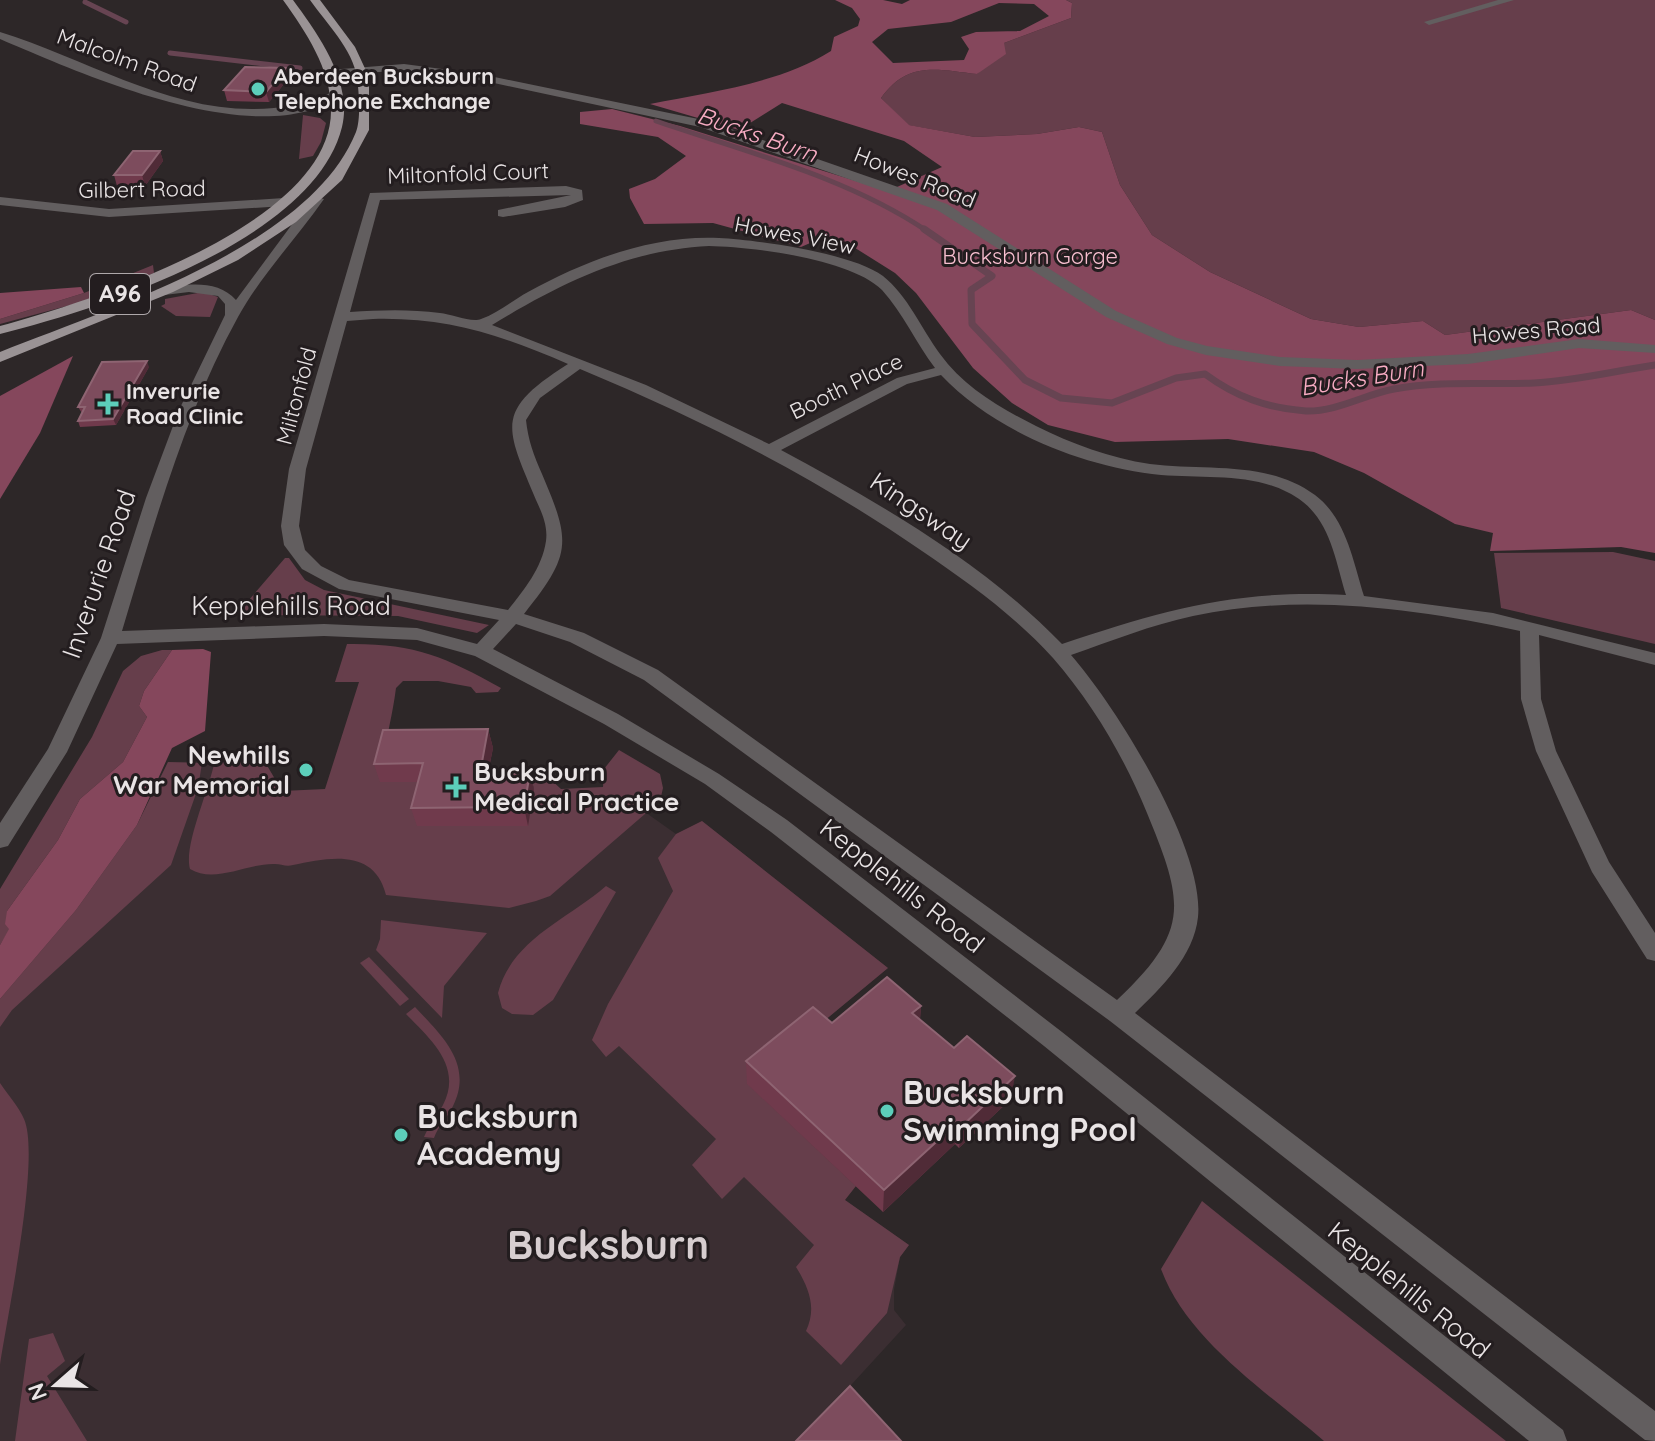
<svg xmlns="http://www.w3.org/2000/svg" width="1655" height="1441" font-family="Quicksand,sans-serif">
	<rect width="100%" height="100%" fill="#2d2728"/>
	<path fill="#3b2e32" d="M262 761 279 795 412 852 540 847 628 800 676 834 702 821 888 968 748 1084 845 1200 909 1245 900 1257 894 1290V1310L906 1325 841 1396 883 1441H0V999L137 825 168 762Z"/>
	<g fill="#663e4b">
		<path d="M1066 0H1655V320L1631 310 1445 335 1423 321 1359 327 1311 319 1210 272 1152 235 1120 185 1102 132 1079 127 1037 134 975 137 908 125 881 98C907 61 936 69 977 74L1004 43 1071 18 1072 3Z"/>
		<path d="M303 115 320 118 326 123 321 142 313 156 299 159Z"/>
		<path d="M153 265 154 273 78 303 0 324V319L84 293Z"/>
		<path d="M203 292 218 297 210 317 176 316 161 306 165 304V299Z"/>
		<path d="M1613 552 1655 561V644L1501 608 1494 553Z"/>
		<path d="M285 558H289L305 580 324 590 489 625 477 633 398 616 236 615Z"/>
		<path d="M347 644C413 643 444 656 501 688L498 692 476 693 471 687 438 681H403L396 688C392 720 383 749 380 782H428L534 791 532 779 549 778 561 789 603 787 604 769 619 750 660 774 663 788 660 801 550 896 536 901 509 908 386 895C374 847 328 858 293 865 286 867 281 864 275 864 247 863 215 884 190 869 183 844 212 785 216 754L267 753 265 762 282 791 325 789 359 682H335Z"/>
		<path d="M162 650H172L144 691 139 706 147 717 123 762 80 799 58 840 7 911 10 929 0 945V889L92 737 123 671 141 656Z"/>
		<path d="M168 762 202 763 198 788 171 865 12 1010 0 1027V999L76 910 137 825Z"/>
		<path d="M702 821 888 968 748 1084 856 1186 845 1200 909 1245 900 1257 887 1313 841 1365 806 1331C817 1308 809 1288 796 1267L814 1245 744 1177 722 1199 692 1165 716 1139 619 1046 606 1057 592 1040 608 1004 673 891 658 858 676 834Z"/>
		<path d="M606 886 616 892 553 1000 533 1015 512 1014 502 1008 498 993C512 939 567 920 606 886Z"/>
		<path d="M381 920 487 933 444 986 442 1018 376 950 380 939Z"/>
		<path d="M369 957 409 999 400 1006 360 963Z"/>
		<path d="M415 1007C441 1035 474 1064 453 1106 448 1117 438 1126 434 1138L424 1137C429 1125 437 1116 443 1105 463 1066 430 1039 406 1014Z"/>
		<path d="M0 1083C8 1095 19 1107 24 1119 41 1157 7 1317 0 1365Z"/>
		<path d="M1202 1201 1228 1222 1506 1441H1324C1267 1392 1187 1340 1161 1269Z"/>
		<path d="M53 1333 65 1361 47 1376 87 1441H15L29 1339Z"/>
	</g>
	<g fill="#85475c" fill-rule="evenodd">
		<path d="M835 0H883L902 4 910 0H1066L1072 3 1071 18 1004 43 1006 54 977 74C936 69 907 61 881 98L909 125 975 137 1037 134 1079 127 1102 132 1120 185 1152 235 1210 272 1311 319 1359 327 1423 321 1445 335 1631 310 1655 320V553L1621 547 1490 551 1493 533 1455 524 1364 473 1314 452 1228 439 1115 442 1048 425 1012 403 973 368 916 293 895 273 852 246 824 237 801 247 713 223 644 224 630 198 629 189 655 179 686 156 658 137 580 124V112L612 109 680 126 888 191 942 167 904 141 782 103 739 130 650 104C710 92 778 84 831 51L834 37 858 26 860 19 852 8ZM999 3 1034 4 1049 16 1020 31 976 32 961 37 969 49 964 60 893 63 872 42 888 29 951 22Z"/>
		<path d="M81 287 84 293 0 319V293Z"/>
		<path d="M73 356 40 433 0 499V396Z"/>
		<path d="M203 649 211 652 205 731 172 748 137 825 76 910 0 999V945L9 929 5 924 7 911 58 840 80 799 123 762 147 717 139 706 144 691 172 650Z"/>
	</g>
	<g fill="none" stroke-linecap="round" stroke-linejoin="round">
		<g stroke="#674452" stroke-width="5">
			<path d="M85 2 126 22"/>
			<path d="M170 53 300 68"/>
			<path d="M656 121C746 152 847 177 927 231"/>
		</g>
		<path stroke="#674452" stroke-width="7" d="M924 229 992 276 971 290 972 324 1025 380 1061 398 1112 403 1176 378 1205 374C1236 397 1267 408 1306 411 1336 412 1366 394 1394 389 1441 380 1488 385 1534 383 1574 381 1615 371 1655 365"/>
		<g fill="#625e5f" fill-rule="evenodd">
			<path d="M1498 0H1514L1429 25 1424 22Z"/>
			<path d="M0 32C95 61 189 126 294 105 308 103 321 95 335 92L341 95C261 155 80 73 0 39Z"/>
			<path d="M404 64 480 74 708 121 947 204 1116 311 1177 338 1207 346 1280 357 1357 360 1468 354 1579 339 1655 345V353L1579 348 1468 364 1357 369 1280 366 1206 355 1167 344 1106 317 937 210 700 127 480 80 404 70 329 76 323 73 329 70Z"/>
			<path d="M566 186 582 190 583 200 565 207 503 217 498 216V210L571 195 380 200 350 312C380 310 410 309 440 313 451 314 472 323 481 319 498 313 513 300 528 292 586 260 652 235 719 238 758 240 852 253 883 276 908 296 921 328 940 354 964 387 1000 408 1036 426 1072 444 1110 458 1150 464 1205 471 1268 460 1315 495 1346 518 1353 561 1364 596L1493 613 1655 653V665L1539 635 1541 699 1556 751 1609 862 1655 933V961L1647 959 1592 872 1536 751 1521 699 1520 631C1415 608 1299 593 1193 616 1151 625 1111 641 1071 655 1116 706 1205 849 1198 917 1194 956 1161 988 1135 1013L1655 1411V1441L1645 1440 1110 1021 644 680 570 642 516 624 493 649 618 714 719 774 787 820 1062 1032 1563 1430 1567 1441H1529L1044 1046 771 832 705 784 604 724 475 656 417 640 324 636 117 644 67 752 8 846 0 848V823L48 749 101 638 146 498 179 410 225 315V304L218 296 189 292 156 296V290C182 284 217 278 236 300L313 196 324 199C297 238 261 275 238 317 184 415 154 525 122 631L324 624 417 628 477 644 499 620 339 589 302 569 284 545 281 526 289 469 370 193ZM709 246C753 247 851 259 882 290 903 313 916 343 935 368L897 378 769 444 646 385 492 325C561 283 628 250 709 246ZM373 319C447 317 501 335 568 364 494 411 505 426 536 500 542 513 548 526 546 541 542 568 524 590 508 610L349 580 321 566 305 550 299 526 306 469 347 321ZM580 369C700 419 815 477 922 551 969 583 1015 616 1053 658 1093 704 1124 757 1147 813 1184 903 1191 930 1117 1000L658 670 584 633 524 614C572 554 571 542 542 474 534 456 528 440 526 420L540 398ZM941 375C995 432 1084 467 1161 475 1209 479 1263 471 1303 502 1331 524 1336 563 1346 595 1237 589 1163 610 1062 644 984 563 879 503 781 450L907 384Z"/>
			<path d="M0 197 109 209 284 198 290 202 284 206 109 217 0 205Z"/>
		</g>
		<g fill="#9a9395" fill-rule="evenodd">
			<path d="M283 0H293C318 34 353 82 342 127 314 240 100 309 0 334V326C89 302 332 224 331 110 331 69 306 32 283 0Z"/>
			<path d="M310 0H320L355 47 369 77V130L342 180 296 222 238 260 173 292 0 362V352C107 309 310 247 356 132 361 119 359 92 357 78 353 49 326 23 310 0Z"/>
		</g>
	</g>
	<g fill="#703a4c">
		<path d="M286 68 289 78 269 102 227 101 224 90Z"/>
		<path d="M160 151 163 161 145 186H117L114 175Z"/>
		<path d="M149 367 116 425 80 427 78 421 82 413 78 407Z"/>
		<path d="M488 729 493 748 488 773H530L534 791 528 826H417L411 808 418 782H380L374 764Z"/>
		<path d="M921 1006 920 1020 1011 1099 959 1148 955 1144 883 1212 747 1084 746 1061 832 1023Z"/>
	</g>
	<g fill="#502b37">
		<path d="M286 68 289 78 269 102 266 92Z"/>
		<path d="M160 151 163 161 145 186 142 175Z"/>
		<path d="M147 361 149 367 116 425 113 419Z"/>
		<path d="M488 729 493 748 484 792 480 773Z"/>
		<path d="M530 773 534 791 528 826 524 807Z"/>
		<path d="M921 1006 919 1029 912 1013Z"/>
		<path d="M1015 1076 1011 1099 959 1148 962 1126Z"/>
		<path d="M958 1122 955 1144 883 1212 884 1190Z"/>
	</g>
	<g fill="#7d4c5d" stroke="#8e6472" stroke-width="2">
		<path d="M245 67 286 68 266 92 224 90Z"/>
		<path d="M133 151H160L142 175H114Z"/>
		<path d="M147 361 113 419 78 421 85 407H78L102 362Z"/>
		<path d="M488 729 480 773H530L524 807 411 808 423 763 374 764 383 730Z"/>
		<path d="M887 977 921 1006 912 1013 954 1048 967 1036 1015 1076 962 1126 958 1122 884 1190 746 1061 813 1007 832 1023Z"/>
		<path d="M850 1386 901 1441H796Z"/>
	</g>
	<g fill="#5cceba" stroke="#231d1f" stroke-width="3">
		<circle cx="258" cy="89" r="8"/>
		<path d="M104 392h8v8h8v8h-8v8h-8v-8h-8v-8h8z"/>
		<circle cx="306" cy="770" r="8"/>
		<path d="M452 775h8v8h8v8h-8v8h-8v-8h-8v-8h8z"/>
		<circle cx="887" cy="1111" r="8"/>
		<circle cx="401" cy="1135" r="8"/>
	</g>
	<g text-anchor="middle" stroke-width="6" stroke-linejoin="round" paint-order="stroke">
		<g font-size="22" fill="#e9e4e5" stroke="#231d1f">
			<text transform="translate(127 60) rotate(20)" y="8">Malcolm Road</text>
			<text transform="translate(468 173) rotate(-2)" y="8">Miltonfold Court</text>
			<text transform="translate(915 177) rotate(22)" y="8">Howes Road</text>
			<text transform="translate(142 189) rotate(-1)" y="8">Gilbert Road</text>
			<text transform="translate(795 235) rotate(11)" y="8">Howes View</text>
			<text transform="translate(1536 330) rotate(-5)" y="8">Howes Road</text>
			<text transform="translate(846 386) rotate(-26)" y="8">Booth Place</text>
			<text transform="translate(296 396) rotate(-75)" y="8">Miltonfold</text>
		</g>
		<g font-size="22" font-weight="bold" fill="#e9e4e5" stroke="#231d1f" text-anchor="start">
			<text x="274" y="84">Aberdeen Bucksburn<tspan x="274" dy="25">Telephone Exchange</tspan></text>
			<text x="126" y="399">Inverurie<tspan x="126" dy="25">Road Clinic</tspan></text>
		</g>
		<g font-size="22" fill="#f9bfd0" stroke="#231d1f">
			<text x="1030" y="264">Bucksburn Gorge</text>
		</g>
		<g font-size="24" font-style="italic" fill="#f8acc3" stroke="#231d1f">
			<text transform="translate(757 135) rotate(19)" y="8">Bucks Burn</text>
			<text transform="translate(1362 378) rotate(-9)" y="8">Bucks Burn</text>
		</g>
		<rect fill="#231d1f" stroke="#aea8aa" stroke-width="2" x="90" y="274" width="60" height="40" rx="6"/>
		<g font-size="24" font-weight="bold" fill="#e9e4e5">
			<text x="120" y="302">A96</text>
		</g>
		<g font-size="26" fill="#e9e4e5" stroke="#231d1f">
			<text transform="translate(921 511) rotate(34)" y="9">Kingsway</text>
			<text transform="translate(99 574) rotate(-71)" y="9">Inverurie Road</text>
			<text x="291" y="615">Kepplehills Road</text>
			<text transform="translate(902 886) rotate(38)" y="9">Kepplehills Road</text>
			<text transform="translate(1409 1290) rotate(39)" y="9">Kepplehills Road</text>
		</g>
		<g font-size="26" font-weight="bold" fill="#e9e4e5" stroke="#231d1f" text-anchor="end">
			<text x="290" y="764">Newhills<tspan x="290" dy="30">War Memorial</tspan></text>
			<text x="474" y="781" text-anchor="start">Bucksburn<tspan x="474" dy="30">Medical Practice</tspan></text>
		</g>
		<g font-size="32" font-weight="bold" fill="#e9e4e5" stroke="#231d1f" text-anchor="start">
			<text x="903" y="1104">Bucksburn<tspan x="903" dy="37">Swimming Pool</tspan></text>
			<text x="417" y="1128">Bucksburn<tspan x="417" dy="37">Academy</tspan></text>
		</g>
		<g font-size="40" font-weight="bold" fill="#d7ced0" stroke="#231d1f">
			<text x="608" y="1259">Bucksburn</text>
		</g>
	</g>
	<g transform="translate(56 1385) rotate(250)" stroke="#231d1f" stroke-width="6" paint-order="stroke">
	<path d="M0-6L14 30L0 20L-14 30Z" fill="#e9e4e5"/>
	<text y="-12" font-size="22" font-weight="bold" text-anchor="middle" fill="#e9e4e5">N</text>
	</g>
</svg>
